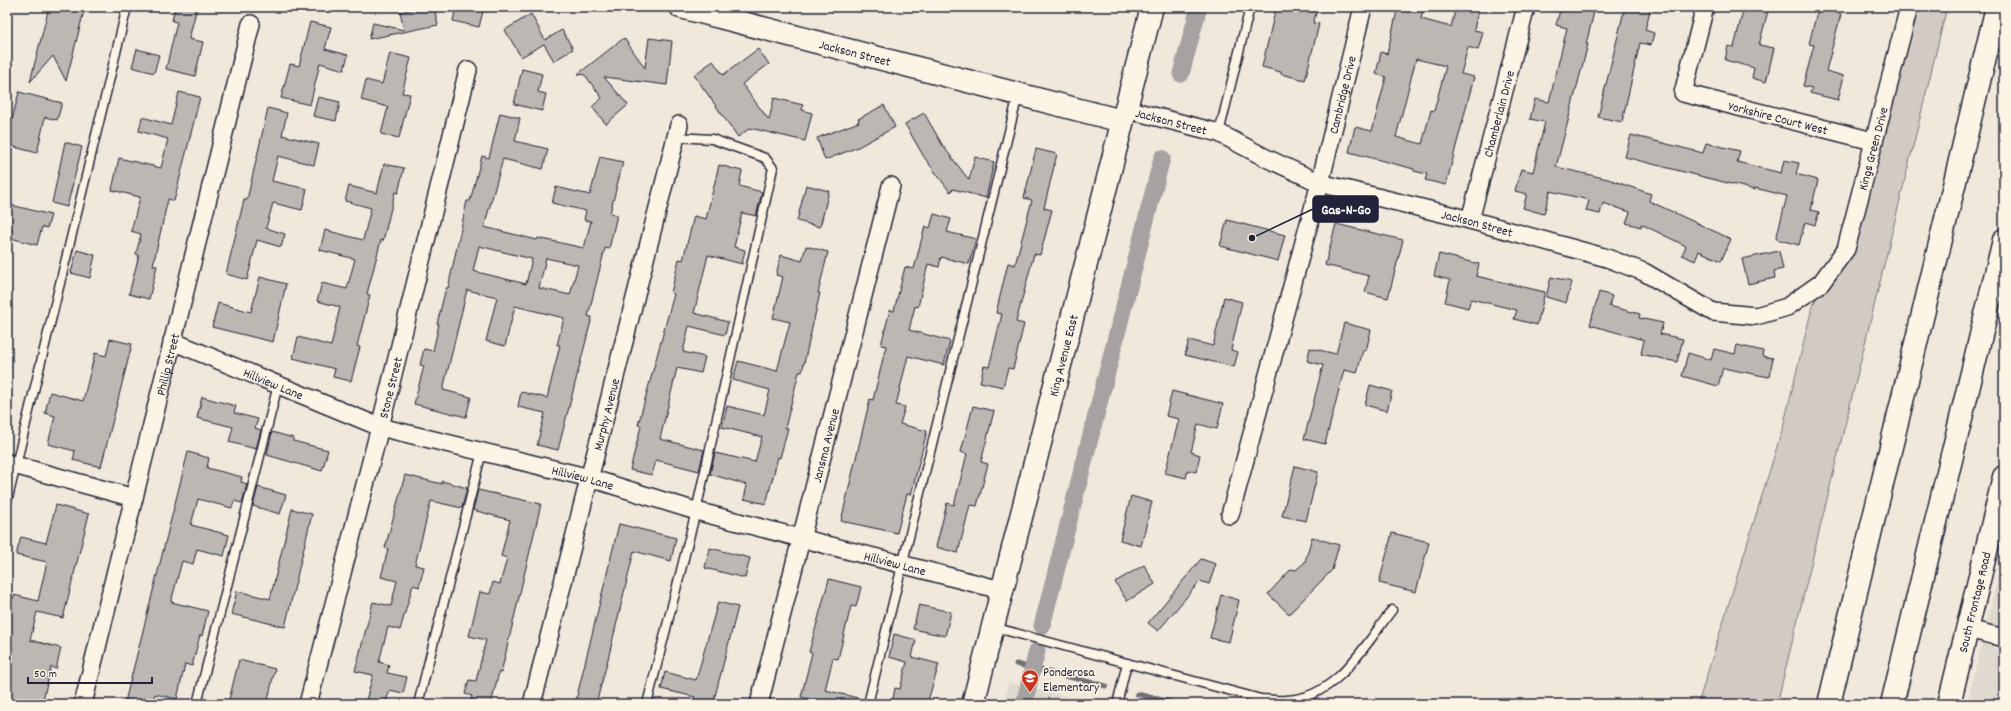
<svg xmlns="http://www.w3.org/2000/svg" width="2011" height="711" font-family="Dekko,sans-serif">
	<rect width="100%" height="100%" fill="#efe8db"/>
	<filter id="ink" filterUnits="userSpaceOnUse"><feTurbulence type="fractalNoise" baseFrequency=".025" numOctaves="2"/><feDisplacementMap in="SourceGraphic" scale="8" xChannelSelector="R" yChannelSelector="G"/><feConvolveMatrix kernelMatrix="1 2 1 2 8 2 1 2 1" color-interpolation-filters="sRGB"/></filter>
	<g filter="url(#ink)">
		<g fill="#e0d9cf">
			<path d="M2004 551V704H1967Z"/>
			<path d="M1009 683 1098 704H1003Z"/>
		</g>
		<path fill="#d1cbc3" stroke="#7a767f" d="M1913 7H1947L1777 704H1698L1783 427 1811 312 1821 283 1846 249Z"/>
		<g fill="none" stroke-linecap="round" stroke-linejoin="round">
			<g stroke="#716f79" stroke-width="5">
				<path d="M1016 664 1106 686"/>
				<path d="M1137 694 1179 704"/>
			</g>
			<g stroke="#a6a2a2" stroke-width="17">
				<path d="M1181 74 1199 7"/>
				<path d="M1042 626 1162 158"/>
				<path d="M1024 704 1037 651"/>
			</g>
		</g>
		<g fill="#bcb7b3" stroke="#22223b" fill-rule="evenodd">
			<path d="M49 7H85L66 81 53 56 30 82Z"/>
			<path d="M175 7H197L189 39 203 42 195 76 166 69 177 22 172 21Z"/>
			<path d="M423 7H434L438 25 369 39 373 23 404 30 400 12Z"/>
			<path d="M456 7H484L479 27 453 21Z"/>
			<path d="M1276 7H1318L1313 23 1319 24 1305 80 1281 74V72L1262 67Z"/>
			<path d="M1398 7H1424L1421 19 1451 27 1456 7 1478 11 1474 30 1483 32 1478 50 1468 47 1461 74 1474 77 1446 185 1425 180 1427 174 1414 171V169L1349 152 1355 127 1372 131 1386 77 1376 74 1381 52 1387 54ZM1416 59 1446 66 1434 111 1431 110 1422 144 1396 137Z"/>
			<path d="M1561 7H1574L1594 12 1586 44H1588L1556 167 1608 179 1651 194 1649 201 1731 239 1721 261 1699 251 1695 261 1682 255 1686 246 1641 224V227L1626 223 1630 212 1603 203 1600 214 1586 211 1589 200 1550 191 1544 214 1523 208 1527 194 1515 191 1521 169 1533 172 1545 122 1530 119 1535 99 1549 102 1567 28 1556 25Z"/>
			<path d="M1625 7H1651L1645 30 1654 33 1651 45 1640 43 1622 122 1598 117Z"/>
			<path d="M1744 7H1769L1759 45 1774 48 1766 82 1752 78 1754 68 1725 60 1728 46 1734 47Z"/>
			<path d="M1818 8 1841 14 1826 71 1844 76 1838 100 1810 93 1812 88 1803 86 1814 45 1809 44Z"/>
			<path d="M531 14 545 40 562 30 573 49 554 61 544 44 521 57 505 30Z"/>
			<path d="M310 22 331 27 325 49 348 55 344 70 320 63 310 105 281 98 290 64 299 66Z"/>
			<path d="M624 38 645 68 649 38 672 41 667 85 604 77 628 105 606 124 592 107 602 98 585 75 578 74Z"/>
			<path d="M137 49 159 55 154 73 132 67Z"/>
			<path d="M758 49 769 64 742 84 769 120 774 98 803 105 802 110 812 113 805 141 750 128 738 137 694 75 713 61 723 75Z"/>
			<path d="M390 53 411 58 402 93 410 94 399 138 381 134 388 107 361 100 366 80 382 84Z"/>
			<path d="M522 69 542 74 538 92 546 94 542 111 514 104Z"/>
			<path d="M19 92 62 103 57 120 45 117 37 153 7 145V123L11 124Z"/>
			<path d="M179 92 200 97 174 201 168 199 153 265 157 266 149 299 129 294 139 255 136 254 141 234 131 231 140 197 112 190 119 158 161 168 168 139 139 131 142 117 171 125Z"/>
			<path d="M318 97 340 102 336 121 313 116Z"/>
			<path d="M884 105 895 127 858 147 825 160 817 138 859 122 858 119Z"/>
			<path d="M268 108 287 113 282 135 319 144 314 165 278 156 272 181 307 189 302 210 273 203 266 228 285 234 281 247 257 240 247 280 226 274 244 200H247Z"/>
			<path d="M500 113 520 118 515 141 548 149 543 169 503 159 484 227 537 240 538 238 584 248 591 221 584 220 586 211 552 203 556 187 590 195 600 157 623 162 610 213 617 215 609 249 605 248 588 316 592 317 558 450 537 445 545 413 518 407 521 392 547 398 560 345H557L564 318 515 306 505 346 486 341 497 297 467 290 443 390 471 397 466 417 414 404 424 366 420 365 424 349 433 351 439 324H437L446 288H448L467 201H470L482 156 489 158ZM479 246 532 259 526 284 473 271ZM546 258 578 265 570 295 539 288Z"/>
			<path d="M924 113 943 146 969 180 975 157 994 162 986 198 953 189 950 192 924 157 905 124Z"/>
			<path d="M1631 135 1703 153 1706 143 1740 151 1737 162 1781 173 1784 160 1799 163 1796 174 1818 180 1811 210 1819 212 1815 225 1805 222 1799 245 1776 239 1787 196 1755 188V190L1625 157Z"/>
			<path d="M65 142 82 147 67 207 52 203Z"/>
			<path d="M1036 149 1057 154 1044 208 1052 210 1040 255 1034 254 1016 322 1024 324 1013 369 1008 368 1003 387 980 382 984 366 989 367 1002 314 996 313 1008 263 1015 265 1032 200 1024 198Z"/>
			<path d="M384 164 404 168 398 193 395 192 383 241 381 240 367 294 370 295 357 346 360 347 351 381 333 377 335 369 293 358 298 337 331 346 340 307 317 301 322 283 347 289 355 259 320 250 325 230 363 240 371 208 345 201 349 186 377 193Z"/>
			<path d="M719 165 742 171 739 186 762 192 756 216 742 213 734 247 745 250 742 264 708 255 694 313 728 322 725 335 689 326 683 352 705 357 701 373 677 368 660 439 704 450 699 471 656 460 652 475 630 470 641 426 638 425 674 294 671 293 679 259 683 260 694 216 706 219Z"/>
			<path d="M806 185 829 191 820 227 797 221Z"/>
			<path d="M7 204 51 215 47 228 42 227 37 245 10 238 12 230 7 228Z"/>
			<path d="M934 214 951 219 947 232 976 239 969 264 941 257 939 267 928 264 918 307 915 306 909 330 950 341 944 365 908 356 896 405 905 407 900 424 927 431 911 495 907 494 897 533 841 521 870 399 873 400 886 346 881 345 890 310 894 311 905 267 914 269 925 226 930 228Z"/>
			<path d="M1227 220 1285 235 1278 261 1220 246Z"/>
			<path d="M1336 224 1403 240 1388 298 1365 292 1369 276 1325 265Z"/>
			<path d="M806 246 828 252 818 293H820L810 337 802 372H799L785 428H788L780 458 778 457 766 504 744 499 747 485 710 474 715 453 755 462 762 437 722 427 727 406 764 415 770 390 733 380 738 361 777 371 790 322 773 318 783 277 776 275 781 255 802 261Z"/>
			<path d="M77 250 95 255 90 278 71 273Z"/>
			<path d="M1779 251 1783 269 1774 271 1775 278 1748 284 1742 259Z"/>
			<path d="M1439 254 1479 264 1476 276 1545 292 1537 325 1514 319 1517 310 1471 299 1468 308 1445 302 1450 280 1434 276Z"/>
			<path d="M260 277 286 284 273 342 212 327 218 303 251 312Z"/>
			<path d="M1551 277 1572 282 1566 303 1546 297Z"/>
			<path d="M1599 292 1612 296 1609 306 1640 314 1639 318 1663 323 1660 334 1683 339 1677 362 1641 354 1644 340 1590 325Z"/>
			<path d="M1224 297 1242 302 1231 350 1238 352 1234 367 1185 355 1189 340 1213 346Z"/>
			<path d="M1344 323 1371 330 1366 351 1363 350 1357 373 1344 370 1325 444 1304 439 1323 365 1307 361 1310 348 1336 354Z"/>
			<path d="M110 339 132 344 101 467 73 460 75 451 48 444 55 416 45 413 50 392 83 401 95 353 106 356Z"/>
			<path d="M1737 345 1763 351 1762 356 1773 358 1769 377 1723 368 1718 386 1682 376 1688 353 1711 360 1714 349 1735 354Z"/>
			<path d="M1370 385 1392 391 1387 411 1365 405Z"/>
			<path d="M1172 391 1223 404 1217 429 1198 424 1191 452 1200 455 1196 472 1188 470 1186 478 1165 473 1179 419 1166 416Z"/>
			<path d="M202 397 236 406 234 413 258 419 255 428 261 430 256 449 229 442 233 427 197 418Z"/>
			<path d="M973 406 994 411 981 462 988 464 977 506 970 505 958 553 936 547 947 503 954 505 967 454 961 452Z"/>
			<path d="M272 432 293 438V441L328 450 322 471 267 455Z"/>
			<path d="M188 452 209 458 207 468 242 477 241 482 247 484 242 503 234 501 232 508 198 499 191 525 229 535 224 556 197 549 193 564 182 561 171 602 208 611 202 636 200 635 192 666 185 664 177 699 155 694 152 704H134L125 702Z"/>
			<path d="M1295 466 1318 472 1306 521 1282 516Z"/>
			<path d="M405 475 442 484V481L467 488 462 508 431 501 415 565 424 567 419 587 413 585 400 630 388 627 379 662 389 665 387 673 407 677 403 693 390 690 385 704H365L373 675 355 671 373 602 391 606 397 581 381 577 388 549 385 548Z"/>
			<path d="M258 487 286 495 280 514 253 506Z"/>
			<path d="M478 490 541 504 501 673 499 672 491 704H470L472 696 465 694 469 680 476 681 486 640 469 636 480 592 490 594 493 582 500 584 507 558 501 556 510 520 473 510Z"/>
			<path d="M1131 496 1152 502 1141 546 1120 540Z"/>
			<path d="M56 505 89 514 63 618 37 612 30 640 61 648 56 669 51 667 42 704H27L7 699V597L13 599 14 595 38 601 47 562 16 555 21 537 46 543Z"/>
			<path d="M292 509 312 514 285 627 231 614 237 591 270 599Z"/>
			<path d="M619 524 676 538 671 561 634 551 608 659 596 704H575Z"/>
			<path d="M1392 533 1429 542 1416 592 1379 583Z"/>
			<path d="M1312 537 1339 545 1332 570 1289 614 1268 594 1291 569 1296 570 1305 562Z"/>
			<path d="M710 548 750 558 745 578 705 568Z"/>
			<path d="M1201 559 1216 564 1209 584 1200 581 1158 631 1148 623Z"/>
			<path d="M1144 565 1155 584 1127 601 1115 582Z"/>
			<path d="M829 579 861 587 856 607 851 606 838 659 833 658 825 690 862 699V704H830L801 697 812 653 809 652Z"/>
			<path d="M1221 595 1239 600 1229 642 1210 638Z"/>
			<path d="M718 602 738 607 713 704H693L695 697 661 689 665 672 696 680Z"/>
			<path d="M919 605 951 612 945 636 913 629Z"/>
			<path d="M894 634 916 640 912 657 939 664 927 704H892L895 688 900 689 907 662 889 657Z"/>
			<path d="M239 660 275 669 267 704H228Z"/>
		</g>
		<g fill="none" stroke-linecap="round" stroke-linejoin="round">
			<g stroke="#22223b" stroke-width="11">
				<g id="lane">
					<path d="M1219 133 1250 7"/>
					<path d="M7 502 127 7"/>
					<path d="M993 627 1261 699C1270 699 1278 701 1286 700 1336 699 1365 645 1392 610"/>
					<path d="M197 704 278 385"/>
					<path d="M418 704 482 452"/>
					<path d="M647 704 696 511 773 168 765 158 712 139 676 137"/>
					<path d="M868 704 1018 95"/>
					<path d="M1117 704 1127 663"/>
				</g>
			</g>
			<g stroke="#22223b" stroke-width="20">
				<g id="street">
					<path id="s1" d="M1705 7 1683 93 1873 141"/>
					<path id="s2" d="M1126 109 1219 133 1264 157 1320 183 1470 220 1607 258 1644 272 1713 312 1756 316 1787 307 1821 283 1846 249 1909 7"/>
					<path id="s3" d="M1470 220 1526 7"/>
					<path id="s4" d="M172 341 380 427 590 478 696 511 1001 590"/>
					<path d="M7 463 134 498"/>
					<path id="s5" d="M1230 515 1320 183 1363 7"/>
					<path d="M1968 629 2004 638"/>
					<path id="s6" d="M83 704 251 24"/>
					<path id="s7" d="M308 704 380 427 468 70"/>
					<path id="s8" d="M532 704 679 125"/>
					<path id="s9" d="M759 704 891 186"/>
				</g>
			</g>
			<g stroke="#22223b" stroke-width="25">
				<g id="secondary">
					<path id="s10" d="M681 7 1122 121"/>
					<path id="s11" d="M973 704 1152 7"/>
					<path id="s12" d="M1949 704 2004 477"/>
				</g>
			</g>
			<g stroke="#22223b" stroke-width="25">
				<g id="highway">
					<path d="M1829 704 1997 7"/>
					<path d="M1892 704 2004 240"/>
				</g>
			</g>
			<use href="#lane" stroke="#fcf5e5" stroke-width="8"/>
			<use href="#street" stroke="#fcf5e5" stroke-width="17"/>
			<use href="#secondary" stroke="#fcf5e5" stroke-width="22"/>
			<use href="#highway" stroke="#fcf5e5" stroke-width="22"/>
		</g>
	</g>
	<defs>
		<g id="school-pin" transform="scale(0.9)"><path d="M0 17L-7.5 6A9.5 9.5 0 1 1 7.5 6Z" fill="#c8321e" stroke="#fcf5e5"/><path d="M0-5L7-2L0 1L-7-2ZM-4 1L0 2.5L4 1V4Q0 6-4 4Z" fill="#fff"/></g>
	</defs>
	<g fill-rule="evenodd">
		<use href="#school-pin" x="1030" y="678"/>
	</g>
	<g text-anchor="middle" stroke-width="3.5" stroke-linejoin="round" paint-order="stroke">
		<g font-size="13" fill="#22223b" stroke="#fcf5e5">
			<text dy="5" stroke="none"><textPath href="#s10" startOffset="180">Jackson Street</textPath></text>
			<text dy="5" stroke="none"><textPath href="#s5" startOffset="435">Cambridge Drive</textPath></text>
			<text dy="5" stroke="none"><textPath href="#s3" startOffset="110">Chamberlain Drive</textPath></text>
			<text dy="5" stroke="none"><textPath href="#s1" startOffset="187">Yorkshire Court West</textPath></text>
			<text dy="5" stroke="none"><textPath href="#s2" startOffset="47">Jackson Street</textPath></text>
			<text dy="5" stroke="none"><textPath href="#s2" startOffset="888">Kings Green Drive</textPath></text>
			<text dy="5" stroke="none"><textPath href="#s2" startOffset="371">Jackson Street</textPath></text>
			<text dy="5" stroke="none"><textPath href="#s11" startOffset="360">King Avenue East</textPath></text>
			<text dy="5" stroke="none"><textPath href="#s6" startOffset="350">Phillip Street</textPath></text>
			<text dy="5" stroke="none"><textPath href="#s4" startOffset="110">Hillview Lane</textPath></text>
			<text dy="5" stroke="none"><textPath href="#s7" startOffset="327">Stone Street</textPath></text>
			<text dy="5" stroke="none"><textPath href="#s8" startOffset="299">Murphy Avenue</textPath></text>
			<text dy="5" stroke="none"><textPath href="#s9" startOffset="267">Jansma Avenue</textPath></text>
			<text dy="5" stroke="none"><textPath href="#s4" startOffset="434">Hillview Lane</textPath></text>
			<text dy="5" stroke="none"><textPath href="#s4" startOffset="758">Hillview Lane</textPath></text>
			<text dy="5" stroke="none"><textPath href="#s12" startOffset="105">South Frontage Road</textPath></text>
		</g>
		<g font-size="13" fill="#22223b" stroke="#fcf5e5" text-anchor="start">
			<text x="1043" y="676">Ponderosa<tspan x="1043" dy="15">Elementary</tspan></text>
		</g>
	</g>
	<path fill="none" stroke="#22223b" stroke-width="1.5" d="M1252 238L1313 209"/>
	<circle fill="#22223b" stroke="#fcf5e5" stroke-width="1.5" cx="1252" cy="238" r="4"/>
	<rect fill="#22223b" stroke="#22223b" stroke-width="1.5" x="1313" y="196" width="65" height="26" rx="4"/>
	<g font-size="14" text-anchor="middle" font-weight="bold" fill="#fff">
		<text x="1346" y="214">Gas-N-Go</text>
	</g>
	<rect width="2011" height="711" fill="none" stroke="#fcf5e5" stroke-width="24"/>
	<rect x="12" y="12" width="1987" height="687" fill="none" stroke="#22223b" stroke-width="1.5" filter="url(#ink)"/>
	<path d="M28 677v6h124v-6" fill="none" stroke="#22223b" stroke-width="2"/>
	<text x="34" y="677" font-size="12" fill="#22223b" stroke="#fcf5e5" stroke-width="3" paint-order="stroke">50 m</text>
</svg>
